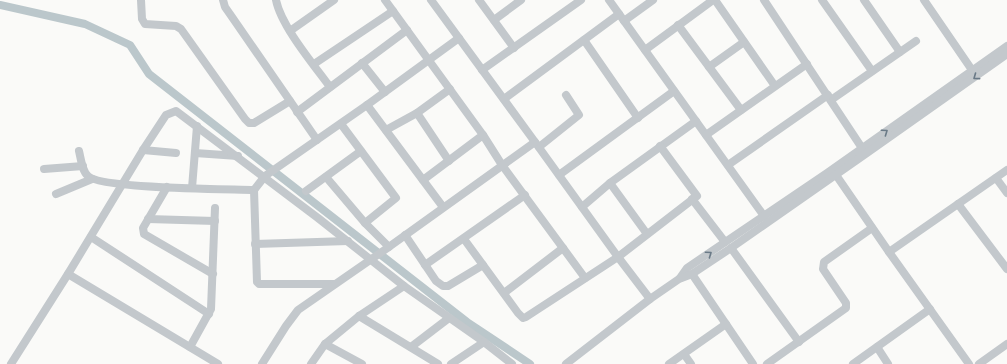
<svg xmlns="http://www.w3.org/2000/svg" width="1007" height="364" font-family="'Varela Round',sans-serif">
	<rect width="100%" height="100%" fill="#fafaf8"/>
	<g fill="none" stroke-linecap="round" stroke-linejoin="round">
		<path stroke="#bbc7cb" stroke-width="8" d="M0 5 85 24 130 45 149 74 467 322 530 364"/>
		<g stroke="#c3c8cc" stroke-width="8">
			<path d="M141 0 142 19 145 24 176 26 181 29 245 119 249 123H254L290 101"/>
			<path d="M223 0 225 7 232 17 317 140"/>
			<path d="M276 0C281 26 314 65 330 87"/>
			<path d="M385 0 483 135 423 180"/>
			<path d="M431 0 535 142 618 257 650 299"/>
			<path d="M479 0 514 48"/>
			<path d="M609 0 764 216"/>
			<path d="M715 0 775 86"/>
			<path d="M764 0 862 148"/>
			<path d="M822 0 872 71"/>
			<path d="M864 0 900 52"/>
			<path d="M924 0 972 70"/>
			<path d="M494 20 521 0"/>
			<path d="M624 21 653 0"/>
			<path d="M678 25 741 110"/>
			<path d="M290 31 334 0"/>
			<path d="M584 40 638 118"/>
			<path d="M645 50 713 0"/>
			<path d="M362 63 385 92"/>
			<path d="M314 64 393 11"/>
			<path d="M709 67 744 42"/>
			<path d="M482 70 581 0"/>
			<path d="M504 99 619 14"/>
			<path d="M831 100 916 41"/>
			<path d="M367 105 443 207"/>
			<path d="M297 112 407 30"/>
			<path d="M341 124 396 198 365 223"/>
			<path d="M386 130 417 113"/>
			<path d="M483 135 502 165 585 278"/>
			<path d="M706 135 807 64"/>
			<path d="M539 147 579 115 566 95"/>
			<path d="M143 150 176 153"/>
			<path d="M79 151C81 159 82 171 88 176 101 189 229 189 254 190L265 176 367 105 459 38"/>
			<path d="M195 153 238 156"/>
			<path d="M449 161 417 113 450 89"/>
			<path d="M728 165 828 95"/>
			<path d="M44 169 83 166"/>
			<path d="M559 175 674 91"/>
			<path d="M836 175 889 252 969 364"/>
			<path d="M326 177 365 223 389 247"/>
			<path d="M996 178 1007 193"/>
			<path d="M167 187 143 228 144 234 213 274"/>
			<path d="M192 188 197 126"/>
			<path d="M254 190 257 282 259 284H334"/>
			<path d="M306 191 361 151"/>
			<path d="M56 194 92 179"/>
			<path d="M692 199 725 242"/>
			<path d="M958 204 1007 269"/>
			<path d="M582 207 610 183"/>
			<path d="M148 219 215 221"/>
			<path d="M647 234 610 183 696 121"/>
			<path d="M405 235 436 281 443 286H448L483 265"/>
			<path d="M91 237 209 314"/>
			<path d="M464 239 518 313 523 318 526 317 618 257 697 196 660 146"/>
			<path d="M255 244 348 241"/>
			<path d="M731 248 799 342"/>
			<path d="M889 252 1007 170"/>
			<path d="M425 265 525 195"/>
			<path d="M68 274 218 364"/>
			<path d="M692 274 753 364"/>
			<path d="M680 278 687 268 827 173 1007 46"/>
			<path d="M504 293 563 248"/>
			<path d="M359 316 438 364"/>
			<path d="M325 344 362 364"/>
			<path d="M190 347 211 309 215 208"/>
			<path d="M411 347 449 318"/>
			<path d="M877 347 888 364"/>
			<path d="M684 354 691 364"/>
			<path d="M11 364 68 274 143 150 166 115 176 111 318 218 404 286 484 342 512 364"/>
			<path d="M262 364 286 326 298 310 386 249 535 142"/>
			<path d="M311 364 325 344 359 316 404 286"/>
			<path d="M451 364 484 342"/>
			<path d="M566 364 650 299 679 279 692 274 731 248 867 153 1007 54"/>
			<path d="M669 364 726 324"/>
			<path d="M767 364 846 308V303L823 269 824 262 872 228"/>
			<path d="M853 364 930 309"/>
			<path d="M979 364 1007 344"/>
		</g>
	</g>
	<defs><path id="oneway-chevron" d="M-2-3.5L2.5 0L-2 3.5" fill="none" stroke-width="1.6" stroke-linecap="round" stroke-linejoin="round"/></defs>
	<g stroke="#6a7a87">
		<use href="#oneway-chevron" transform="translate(976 77) rotate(144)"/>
		<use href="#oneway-chevron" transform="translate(885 132) rotate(-35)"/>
		<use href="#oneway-chevron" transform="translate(709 254) rotate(-35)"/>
	</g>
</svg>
